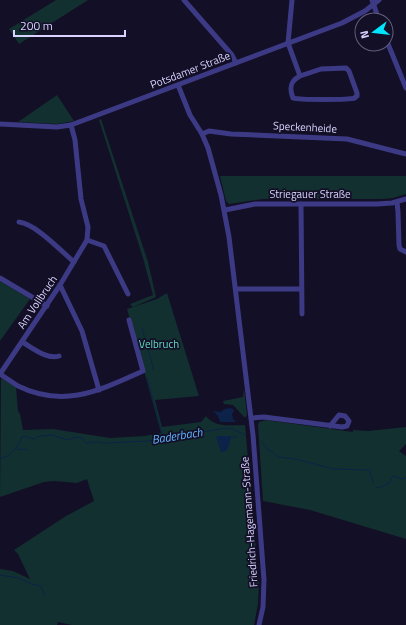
<svg xmlns="http://www.w3.org/2000/svg" width="406" height="625" font-family="'Titillium Web',sans-serif">
	<rect width="100%" height="100%" fill="#130f26"/>
	<g fill="#12302f">
		<path d="M56 0H88L19 44 9 29Z"/>
		<path d="M57 95 74 121 57 124 18 122Z"/>
		<path d="M101 119 148 262 156 297 133 307 130 304 153 295 143 258 99 120Z"/>
		<path d="M220 176H406V194L393 198 382 199H263L229 204 226 201Z"/>
		<path d="M0 281 30 299 0 341Z"/>
		<path d="M167 293 199 396 155 400 162 427 201 422 206 416C215 428 231 425 245 425L259 584 258 604 254 625H72L58 622 57 625H0V569L13 571 30 579 18 554 14 550 66 516 94 501 87 479 77 483 54 481 44 482 0 497 1 378 16 387 18 411 20 414 23 430 53 429 110 438 144 436 161 433 127 309 157 299Z"/>
		<path d="M244 388 247 415 245 418 233 405 224 404 223 401 243 397Z"/>
		<path d="M266 420 353 432V430L368 431 406 427V444L399 451 406 456V539L310 510 263 501 258 425 259 422Z"/>
	</g>
	<g fill="#0c2248">
		<path d="M230 408 233 409 234 411 232 414 233 419 236 422H220L218 416 213 411 220 412 225 409Z"/>
		<path d="M218 436H231C230 443 229 453 221 452L216 437Z"/>
	</g>
	<g fill="none" stroke-linecap="round" stroke-linejoin="round">
		<g stroke="#0c2248" stroke-width="1">
			<path d="M142 328 153 367 152 370"/>
			<path d="M147 378 163 438"/>
			<path d="M230 437H237"/>
			<path d="M261 441 268 450 273 452 278 457 295 459 334 469 370 470 371 477 374 483"/>
			<path d="M107 443 149 441 226 428 233 429 245 435"/>
			<path d="M17 448 20 450 24 449 27 450"/>
			<path d="M0 458C11 458 18 446 22 437L25 436 33 439 40 436 52 435 67 440 76 437 82 438 86 443 97 442 106 443"/>
			<path d="M376 487 379 488 389 483 393 476 402 479 406 478"/>
			<path d="M0 575 19 578 31 584 41 586 45 596"/>
		</g>
		<g stroke="#3d3a85" stroke-width="5">
			<path d="M184 0 232 55 236 63"/>
			<path d="M292 0 288 43 300 76C290 81 289 88 293 98 299 100 349 100 355 98 355 97 356 96 357 96V93L349 71 346 68 321 69 300 76"/>
			<path d="M372 0 379 20"/>
			<path d="M386 39 406 88"/>
			<path d="M178 85 190 115 202 134 208 148 221 195 229 237 253 435 264 580 263 607 259 625"/>
			<path d="M0 124 57 127 71 125 342 23 365 11 379 0"/>
			<path d="M202 134 209 131 231 134 347 139 406 154"/>
			<path d="M397 202 398 212 399 245 400 249 406 252"/>
			<path d="M301 204 302 314"/>
			<path d="M225 210 255 204H377L392 203 406 199"/>
			<path d="M19 222C36 224 61 251 74 262"/>
			<path d="M87 240 104 246 128 294"/>
			<path d="M0 278 47 306"/>
			<path d="M60 285 82 331 99 390"/>
			<path d="M236 289H301"/>
			<path d="M22 342C33 348 47 360 59 356"/>
			<path d="M0 374 60 285 87 240 88 227 81 199 75 140 71 125"/>
			<path d="M0 374C6 378 12 382 18 386 65 409 100 390 143 371L129 320"/>
			<path d="M252 418 264 417 342 427 347 426 349 421 345 416 339 415 330 426"/>
		</g>
	</g>
	<g text-anchor="middle" stroke-width="3.5" stroke-linejoin="round" paint-order="stroke">
		<g font-size="11" fill="#d9d4ff" stroke="#130f26">
			<text transform="translate(190 70) rotate(-21)" y="4">Potsdamer Straße</text>
			<text transform="translate(305 127) rotate(3)" y="4">Speckenheide</text>
			<text x="310" y="198">Striegauer Straße</text>
			<text transform="translate(37 302) rotate(-56)" y="4">Am Vollbruch</text>
			<text transform="translate(249 522) rotate(-94)" y="4">Friedrich-Hagemann-Straße</text>
		</g>
		<g font-size="11" fill="#5fe0c0" stroke="#130f26">
			<text x="159" y="348">Velbruch</text>
		</g>
		<g font-size="12" font-style="italic" fill="#62b6ff" stroke="#130f26">
			<text transform="translate(177 436) rotate(-9)" y="4">Baderbach</text>
		</g>
	</g>
	<g transform="translate(374 32) rotate(255)"><circle r="19" fill="#130f26" stroke="#625e7d"/>
	<path d="M0-3L7 15L0 10L-7 15Z" fill="#00e5ff"/>
	<text y="-6" font-size="11" font-weight="bold" text-anchor="middle" fill="#d9d4ff">N</text>
	</g>
	<path d="M14 30v6h111v-6" fill="none" stroke="#d9d4ff" stroke-width="2"/>
	<text x="20" y="30" font-size="12" fill="#d9d4ff" stroke="#130f26" stroke-width="3" paint-order="stroke">200 m</text>
</svg>
